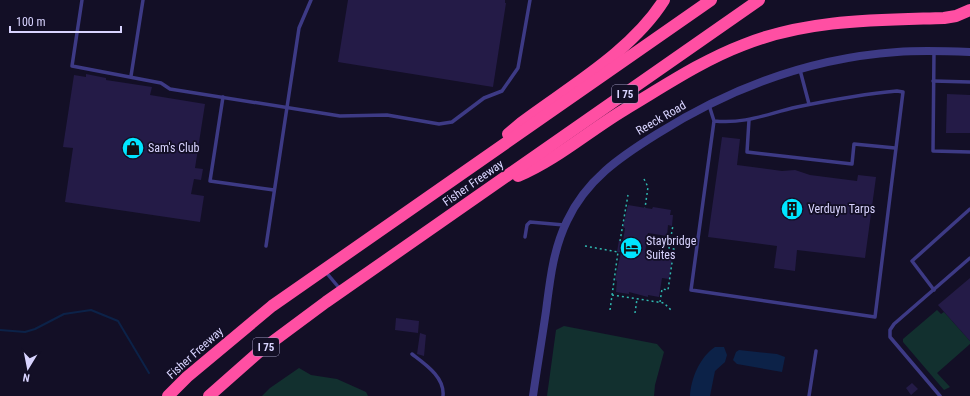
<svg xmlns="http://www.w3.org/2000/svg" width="970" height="396" font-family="'Roboto Condensed',sans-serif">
	<rect width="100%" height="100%" fill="#130f26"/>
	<g fill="#12302f">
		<path d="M937 310 941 314 944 312 970 341V344L937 373 950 387 944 390 903 342V339Z"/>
		<path d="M564 326 657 344 664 352 655 385 654 396H547L556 330Z"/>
		<path d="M299 368 311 375 337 379 366 392 368 396H262L270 388Z"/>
	</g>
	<g fill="#0c2248">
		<path d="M715 347H724L727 355 725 362 715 371 710 396H690C691 378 700 357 715 347Z"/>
		<path d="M739 350 777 354 785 357 782 372 737 364 733 360 736 352Z"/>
	</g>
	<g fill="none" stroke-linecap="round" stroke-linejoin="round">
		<path stroke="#0c2248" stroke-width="2" d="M0 330 25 332 35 329 64 314 91 310 118 321 149 373"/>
	</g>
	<g fill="#241b47">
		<path d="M348 0H505V3H506L493 87 338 62Z"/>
		<path d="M86 74 106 78V80L152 87 150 95 205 104 195 168 203 169 201 180 194 179 191 194 204 196 200 222 65 202 73 148 63 147 74 75 86 77Z"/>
		<path d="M947 94 970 95V133H946Z"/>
		<path d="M722 137 740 139 737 165 782 171 795 170 810 175 857 181 858 175 876 177 865 258 797 250 795 271 774 268 777 246 708 237Z"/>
		<path d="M628 205 652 209 653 207 671 210 670 215H673L672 226 668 225 667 236 648 233 645 253 672 258 669 279 662 278 659 297 648 295V297L629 292V294L616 292 617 281 615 280 621 252H617L619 240 623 241 625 228 623 227Z"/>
		<path d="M970 278V341L938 305Z"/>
		<path d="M396 318 419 321 418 333 395 330Z"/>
		<path d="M420 333 426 335 424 356 417 354Z"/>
		<path d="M912 383 918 389 911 395 906 388Z"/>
	</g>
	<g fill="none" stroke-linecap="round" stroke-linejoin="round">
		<g stroke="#2fb8b0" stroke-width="1.5" stroke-dasharray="2 3" stroke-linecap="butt">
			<path d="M644 179 648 187 645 208"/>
			<path d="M620 241 628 195"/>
			<path d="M585 246 618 252"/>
			<path d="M612 295 664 303 671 310"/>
			<path d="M660 302 662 289 668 290 674 249 669 248 673 225"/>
			<path d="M610 310 618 252"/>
			<path d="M635 313 637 299"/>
		</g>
		<g stroke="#3d3a85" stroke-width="3.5">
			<path d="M82 0 72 66 161 83 170 89 340 116 387 115 439 124 452 122 484 98 502 91 518 68 530 0"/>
			<path d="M934 51 933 151 970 152"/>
			<path d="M800 70 809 104"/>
			<path d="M131 76 143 0"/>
			<path d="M933 81 970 82"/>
			<path d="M223 97 210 181 274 190"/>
			<path d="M709 105 714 121 691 290 875 317 903 92 897 91C863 94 831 100 797 107 766 114 747 124 714 121"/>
			<path d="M749 120 747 152 852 164 854 144 895 148"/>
			<path d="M525 237 527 225 530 222 564 225"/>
			<path d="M266 246 299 28 311 0"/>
			<path d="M325 271 340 289"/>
			<path d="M934 290 912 261 970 209"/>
			<path d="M412 354C425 364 445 377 443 396"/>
			<path d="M809 396 816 351"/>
			<path d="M940 396 890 337V330L894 324 970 258"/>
		</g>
		<path stroke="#3d3a85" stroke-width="8" d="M533 396C537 368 542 339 546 311 550 280 553 250 567 221 586 180 620 157 657 134 730 88 810 58 897 52 921 50 946 51 970 52"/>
		<g stroke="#ff4fa3" stroke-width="12">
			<path d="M508 134 521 123C569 87 632 51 664 0"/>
			<path d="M518 176C556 160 589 131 624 110 663 87 701 61 743 45 807 19 877 20 944 18L956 16 970 10"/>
			<path d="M168 396 187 377 272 306 711 0"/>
			<path d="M209 396 260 351 326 302 759 0"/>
		</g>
	</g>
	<defs>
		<g id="shop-disc" transform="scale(1.15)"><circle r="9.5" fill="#00e5ff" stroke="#130f26"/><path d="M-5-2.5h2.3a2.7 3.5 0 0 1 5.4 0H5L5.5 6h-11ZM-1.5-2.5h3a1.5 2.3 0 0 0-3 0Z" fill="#111"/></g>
		<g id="building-disc" transform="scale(1.15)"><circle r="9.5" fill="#00e5ff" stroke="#130f26"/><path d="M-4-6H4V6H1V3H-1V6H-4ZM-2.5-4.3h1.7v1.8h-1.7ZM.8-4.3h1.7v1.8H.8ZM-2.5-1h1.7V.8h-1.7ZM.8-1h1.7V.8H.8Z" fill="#111"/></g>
		<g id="hotel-disc" transform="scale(1.15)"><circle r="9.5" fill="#00e5ff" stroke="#130f26"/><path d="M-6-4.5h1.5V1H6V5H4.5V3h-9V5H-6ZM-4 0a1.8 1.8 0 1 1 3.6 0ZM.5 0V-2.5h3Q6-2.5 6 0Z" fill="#111"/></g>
	</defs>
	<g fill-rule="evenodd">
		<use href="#shop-disc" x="133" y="148"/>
		<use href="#building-disc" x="792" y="209"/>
		<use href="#hotel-disc" x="631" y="248"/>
	</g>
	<g text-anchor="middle" stroke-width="3.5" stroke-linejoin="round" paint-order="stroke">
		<g fill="#130f26" stroke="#9e99be" stroke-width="1">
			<rect x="612" y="85" width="26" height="18" rx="3"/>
			<rect x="253" y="338" width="26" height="18" rx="3"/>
		</g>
		<g font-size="11" font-weight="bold" fill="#d9d4ff">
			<text x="625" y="98">I 75</text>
			<text x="266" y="351">I 75</text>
		</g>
		<g font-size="12" fill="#d9d4ff" stroke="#130f26">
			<text transform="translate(661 118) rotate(-30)" y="4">Reeck Road</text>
			<text transform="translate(473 183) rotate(-35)" y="4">Fisher Freeway</text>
			<text transform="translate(195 353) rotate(-42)" y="4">Fisher Freeway</text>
		</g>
		<g font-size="12" fill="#d9d4ff" stroke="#130f26" text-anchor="start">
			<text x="148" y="152">Sam's Club</text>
			<text x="808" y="213">Verduyn Tarps</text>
			<text x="646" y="245">Staybridge<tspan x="646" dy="14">Suites</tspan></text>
		</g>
	</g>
	<g transform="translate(28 368) rotate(190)" stroke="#130f26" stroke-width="3" paint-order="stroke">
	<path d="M0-3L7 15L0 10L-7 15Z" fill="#d9d4ff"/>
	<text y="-6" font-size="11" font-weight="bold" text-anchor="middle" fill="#d9d4ff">N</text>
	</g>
	<path d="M10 26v6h111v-6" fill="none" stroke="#d9d4ff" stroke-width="2"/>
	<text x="16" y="26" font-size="12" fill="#d9d4ff" stroke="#130f26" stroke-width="3" paint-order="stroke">100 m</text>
</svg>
